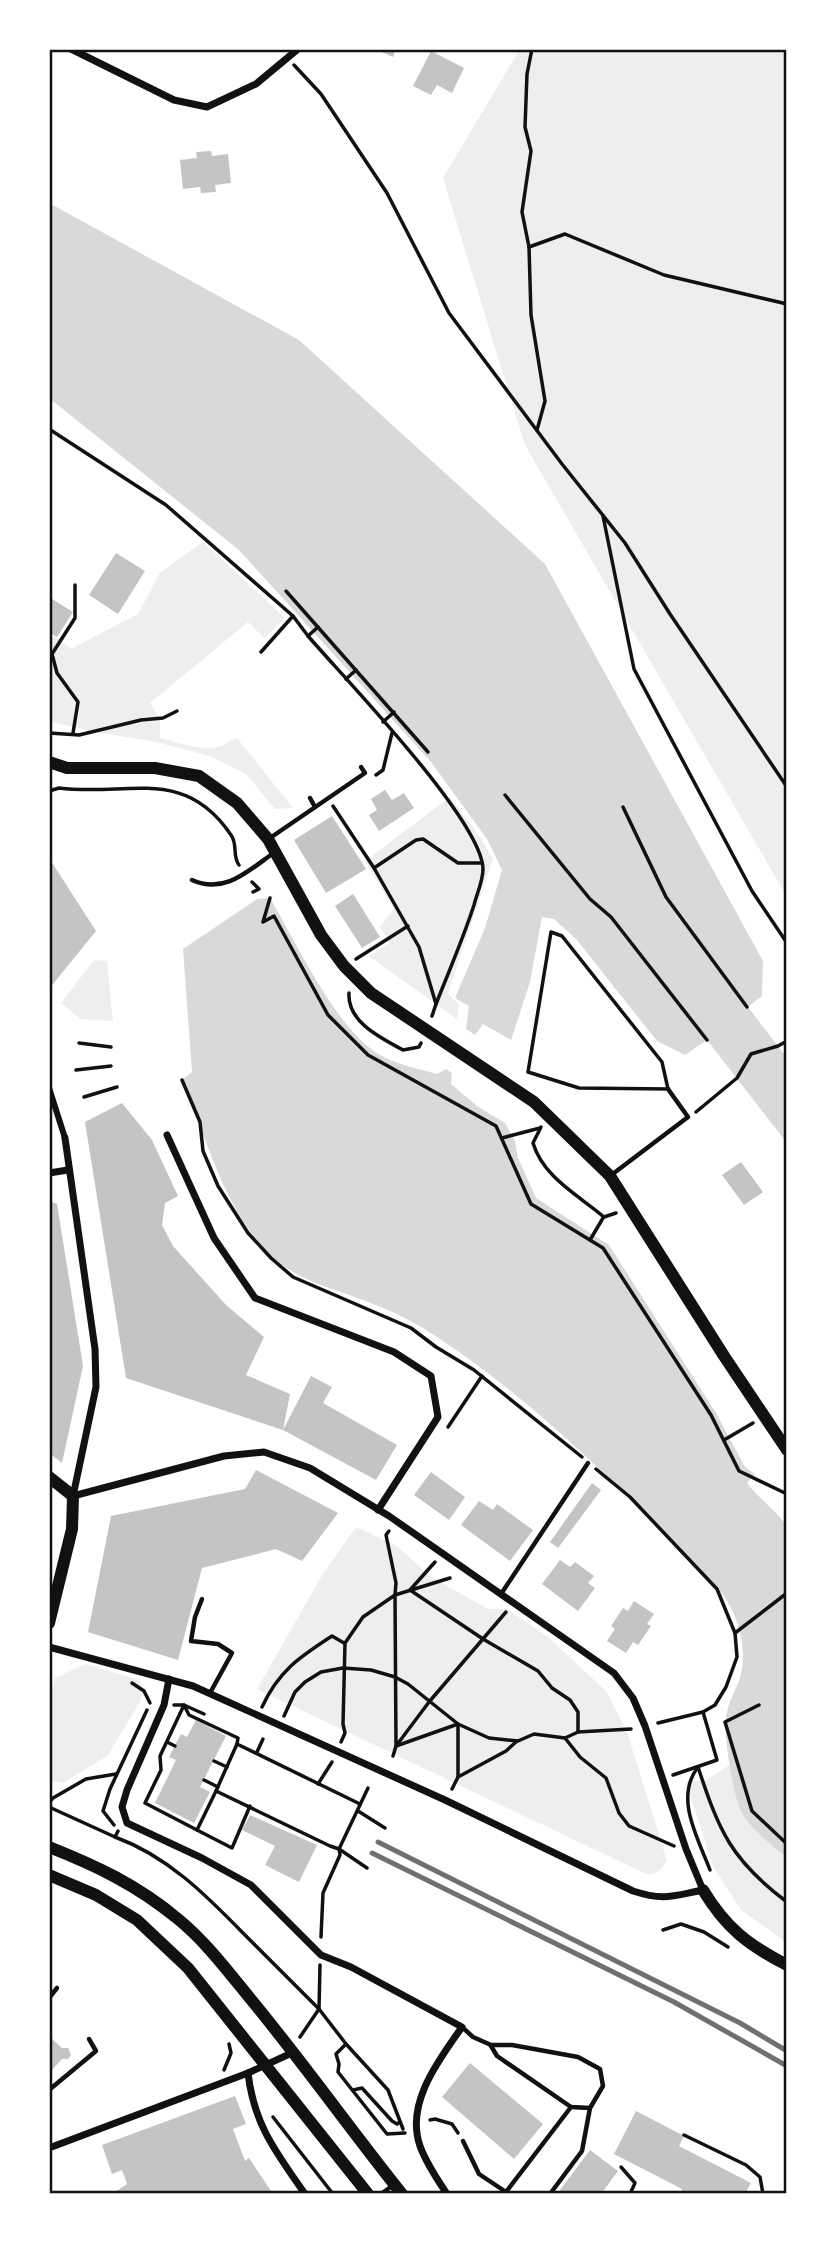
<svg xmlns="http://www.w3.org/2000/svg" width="836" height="2243" font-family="'Noto Sans',sans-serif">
	<rect width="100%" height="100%" fill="#fff"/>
	<g fill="#eee">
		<path d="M520 49H787V897L525 445 443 178Z"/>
		<path d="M203 542 285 618 264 638 248 622 150 703 160 719V738C178 742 204 753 222 746 227 743 230 740 237 738L293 808 275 809 246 774 210 756 152 741 94 732 49 721V632L71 649 138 614 160 573Z"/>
		<path d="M450 797 481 838 493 859 448 993 459 1005 457 1019 369 956 390 943 380 927 394 909 365 861Z"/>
		<path d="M94 960 107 961 113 1021 81 1019 61 1003Z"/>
		<path d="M356 1527 397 1546 431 1577 488 1609H507L548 1637 606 1691 627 1732 667 1861 659 1871 649 1875 640 1871 257 1689 321 1577Z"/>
		<path d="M86 1664 140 1680 141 1700 108 1755 63 1783 49 1780V1705L55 1678Z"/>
		<path d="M731 1764 735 1793 771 1844 787 1858V1943L741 1910 713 1866 686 1782 707 1780Z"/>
	</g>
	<g fill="#d9d9d9">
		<path d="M49 203 299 340 545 564 763 961 762 996 748 1007 787 1058V1143L707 1040 685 1055 657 1041 576 939 554 919 542 917 530 982 511 1040 483 1024 475 1035 466 1029 469 1006 455 998 485 928 502 870 487 839 431 762 239 550 49 398Z"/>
		<path d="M270 898C295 941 332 1019 371 1049 389 1063 415 1068 437 1074L446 1069 452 1073 451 1084 477 1106 505 1123 515 1141 518 1158 536 1198 609 1245 716 1413 745 1467 755 1474 747 1483C760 1499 775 1510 787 1526V1858C774 1847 750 1828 742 1813 733 1797 724 1737 726 1719 727 1704 735 1692 740 1678 749 1648 737 1611 718 1588 632 1500 546 1410 443 1341 420 1325 395 1312 368 1302 335 1289 295 1280 269 1254 222 1206 208 1140 182 1080L192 1072 183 949 257 899Z"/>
	</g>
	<g fill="#c4c4c4">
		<path d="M375 49H396L393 57Z"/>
		<path d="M431 51 464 68 452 93 437 85 431 95 413 86Z"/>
		<path d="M211 151 212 156 228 154 231 183 215 185 216 192 201 193 200 187 183 189 180 160 197 158 196 152Z"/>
		<path d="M116 553 145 571 118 614 89 595Z"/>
		<path d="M49 597 73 612 57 637 49 632Z"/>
		<path d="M385 790 392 800 404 793 414 808 379 831 369 815 377 810 371 799Z"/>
		<path d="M332 816 366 869 326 893 294 840Z"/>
		<path d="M49 858 96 931 49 989Z"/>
		<path d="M353 894 380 937 362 948 335 906Z"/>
		<path d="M122 1103 152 1140 178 1196 165 1203 162 1225 173 1246 226 1305 264 1337 246 1375 290 1394 283 1430 126 1378 85 1122Z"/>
		<path d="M741 1162 763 1192 744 1205 722 1175Z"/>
		<path d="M49 1201 57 1204 83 1366 62 1463 49 1453Z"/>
		<path d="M311 1376 332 1387 323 1403 397 1445 376 1480 283 1430Z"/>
		<path d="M256 1470 338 1513 302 1561 276 1549 202 1568 178 1660 88 1632 111 1516 245 1489Z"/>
		<path d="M431 1472 465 1497 449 1520 414 1495Z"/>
		<path d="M592 1483 601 1490 558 1548 550 1542Z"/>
		<path d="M479 1501 493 1510 497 1504 533 1530 510 1561 461 1525Z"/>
		<path d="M560 1560 570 1567 575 1562 594 1576 588 1583 595 1588 578 1611 542 1584Z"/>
		<path d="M634 1601 654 1614 647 1624 651 1626 638 1645 633 1642 626 1653 607 1641 615 1629 611 1626 623 1608 628 1611Z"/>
		<path d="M196 1720 226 1736 200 1787 210 1792 194 1823 155 1803 176 1760 169 1757 181 1734 187 1737Z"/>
		<path d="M250 1815 317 1845 299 1882 265 1865 275 1846 242 1830Z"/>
		<path d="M49 2036 62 2048H68L71 2055 68 2059H62L49 2073Z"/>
		<path d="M470 2063 543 2124 514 2159 442 2097Z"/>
		<path d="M235 2096 246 2124 233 2129 245 2161 249 2158 273 2194H112L127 2184 122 2170 112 2174 102 2145Z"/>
		<path d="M636 2111 684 2136 679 2146 751 2183 745 2194H680L682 2189 614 2154Z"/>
		<path d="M590 2150 618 2171 601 2194H557Z"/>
	</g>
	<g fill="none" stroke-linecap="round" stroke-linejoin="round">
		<g stroke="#111" stroke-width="3.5">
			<path d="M532 49 527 74 525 127 531 151 522 212 529 247 531 315 545 401 537 430"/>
			<path d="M294 65 321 94 387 193 449 313 562 464 625 543 670 614 787 787"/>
			<path d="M529 247 565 234 664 275 787 304"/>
			<path d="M49 429 166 505 293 616"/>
			<path d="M603 516 634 669 752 891 787 943"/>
			<path d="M286 591 428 752"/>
			<path d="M308 636 318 627"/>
			<path d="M261 652 293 616 308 636C344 678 482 820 483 869 483 881 477 893 474 905 463 939 449 971 436 1004"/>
			<path d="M346 679 356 670"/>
			<path d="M383 722 394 712"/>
			<path d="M49 733 79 735 141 720 163 718 177 711"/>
			<path d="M73 733 78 702 57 673 52 654 75 618V585"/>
			<path d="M376 775 383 770 392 733"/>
			<path d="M49 791 59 788C127 797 184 765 231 835 238 844 232 856 239 865"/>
			<path d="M505 795 590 899 611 917 707 1040"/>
			<path d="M333 806 374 868 419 947 436 1004 432 1016"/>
			<path d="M623 807 666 897 747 1007"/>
			<path d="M374 868 416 840 423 839 458 863H482"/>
			<path d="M252 882 259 889 253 892"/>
			<path d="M270 898 263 922 274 916 328 1015 368 1055 496 1126 531 1204 603 1248 711 1415 739 1471 787 1494"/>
			<path d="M551 932 562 936 662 1062 668 1089 579 1088 528 1072Z"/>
			<path d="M356 959 408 926"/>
			<path d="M349 993C347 1022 381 1038 403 1050L419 1047 421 1043"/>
			<path d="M79 1043 111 1047"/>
			<path d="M76 1070 111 1066"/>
			<path d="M182 1080 200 1122 203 1151 218 1186 248 1233 271 1258 293 1277 411 1328 436 1347 474 1370 582 1457"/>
			<path d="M84 1097 117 1087"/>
			<path d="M696 1112 737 1078 751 1054 778 1046 787 1041"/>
			<path d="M541 1127 533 1143C543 1177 578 1195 604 1217L616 1213"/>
			<path d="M502 1138 540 1128"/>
			<path d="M590 1240 603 1218"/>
			<path d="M448 1427 482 1376"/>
			<path d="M724 1440 753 1423"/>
			<path d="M596 1469 630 1497 717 1589 735 1633"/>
			<path d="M435 1562 410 1590 483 1639 538 1671 552 1688 570 1700 578 1712V1732"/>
			<path d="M450 1578 395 1595 396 1746 458 1724V1777"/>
			<path d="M132 1683 144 1691 150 1703"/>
			<path d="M174 1705H184L189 1715 238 1738 237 1744 360 1804"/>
			<path d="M759 1705 725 1722 752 1811 787 1844"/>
			<path d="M262 1707C279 1670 300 1657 332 1636L344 1643"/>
			<path d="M204 1714 184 1705 160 1756 161 1770 145 1803 197 1830 216 1791"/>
			<path d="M284 1716 295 1692 305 1682 321 1672 343 1668 371 1670 395 1677 408 1684 458 1724 489 1738 518 1741 534 1734 565 1738 578 1732 631 1729"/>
			<path d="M658 1723 703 1712 715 1705 726 1687 737 1657 735 1633 787 1593"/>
			<path d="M565 1738 580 1757 606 1778 619 1813 629 1826 674 1846"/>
			<path d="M167 1742 175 1746"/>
			<path d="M341 1742 345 1733 343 1724 345 1643 363 1617 395 1595 396 1583 386 1535 389 1531"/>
			<path d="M237 1744 216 1791 330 1846 339 1849 367 1868"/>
			<path d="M257 1752 263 1739"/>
			<path d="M393 1756 396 1746 429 1702 506 1612"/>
			<path d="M214 1761 227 1767"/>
			<path d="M698 1767C674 1798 698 1838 710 1870"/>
			<path d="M698 1767C719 1831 731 1860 787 1902"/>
			<path d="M673 1775 717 1760 703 1712"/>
			<path d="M204 1780 218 1787"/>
			<path d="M318 1784 332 1762"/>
			<path d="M452 1789 458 1777 506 1751 517 1741"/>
			<path d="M49 1803 53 1798 86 1779 116 1774"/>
			<path d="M49 1807 115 1837"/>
			<path d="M358 1811 385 1828"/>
			<path d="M114 1825 103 1811 110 1789 147 1710"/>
			<path d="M197 1830 232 1848 250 1806"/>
			<path d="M118 1831 115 1837C167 1856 205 1894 243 1933 268 1958 294 1984 319 2009L300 2037"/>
			<path d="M663 1930 681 1924 704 1932 728 1947"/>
			<path d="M321 1937 323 1893 340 1855 339 1849 368 1788"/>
			<path d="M320 1965 319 2009 346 2044 388 2090 403 2129"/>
			<path d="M346 2044 336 2054 339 2064 338 2072 387 2134 405 2133"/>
			<path d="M224 2070 231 2053 229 2044"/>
			<path d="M353 2090 362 2088 392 2121 397 2124 400 2122"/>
			<path d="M273 2117 333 2194"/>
			<path d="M430 2120 435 2119 452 2124 458 2133"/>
			<path d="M684 2135 746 2165 760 2177 763 2194"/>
			<path d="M621 2167 635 2183 630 2194"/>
		</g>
		<g stroke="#111" stroke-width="4.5">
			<path d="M310 798 315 807"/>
			<path d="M270 838 365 773 361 767"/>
			<path d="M192 880C225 895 249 870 275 852"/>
			<path d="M610 1176 688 1117 668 1089"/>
			<path d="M501 1594 588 1463"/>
			<path d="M202 1599 195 1617 191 1641 218 1644 232 1653 210 1693"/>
			<path d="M49 1998 57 1988"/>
			<path d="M462 2027 473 2037 491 2045H512L578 2057 600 2069 603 2086 590 2108 582 2151 550 2194"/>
			<path d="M491 2046 497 2056 571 2107 590 2108"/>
			<path d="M49 2090 96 2051 89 2039"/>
			<path d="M463 2141 479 2174 506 2192 571 2107"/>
			<path d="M381 2194 392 2186"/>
		</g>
		<path stroke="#111" stroke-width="6" d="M49 1088 65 1138"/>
		<g stroke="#111" stroke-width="7">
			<path d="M71 49 174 100 207 107 256 84 298 49"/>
			<path d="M167 1135 214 1238 255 1298 394 1352 431 1376 438 1417 378 1510"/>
			<path d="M49 1173 68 1170"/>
			<path d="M49 1647 193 1686 445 1800 633 1891C664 1901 672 1896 703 1890L686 1849 645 1726 633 1698 614 1673 389 1516 310 1468 264 1452 224 1456 73 1496 96 1387 95 1349 65 1138"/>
			<path d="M169 1679 164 1705 127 1790 122 1807 127 1823 202 1858 251 1885 321 1955 351 1967 462 2027C439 2060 405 2103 420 2146 426 2163 437 2179 447 2194"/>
			<path d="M248 2073C254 2125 276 2152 305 2194"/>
			<path d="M49 2148 248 2073 294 2052"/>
		</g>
		<g stroke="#111" stroke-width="12">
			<path d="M49 762 67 768H155L199 776 237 803 268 839 321 935 344 966 371 993 534 1102 610 1176 724 1356 787 1450"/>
			<path d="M49 1477 73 1496 72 1529 49 1623"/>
			<path d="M703 1890C726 1928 748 1945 787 1965"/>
		</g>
		<g stroke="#111" stroke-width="12">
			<path d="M49 1847C97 1866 137 1885 178 1919 205 1941 227 1970 249 1997 302 2061 350 2129 402 2194"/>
			<path d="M49 1875 96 1895 137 1920 188 1968 368 2194"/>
		</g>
		<g stroke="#707070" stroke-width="5">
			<path d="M378 1842 740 2023 787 2051"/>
			<path d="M372 1853 674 2002 787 2066"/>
		</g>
	</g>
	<rect width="836" height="2243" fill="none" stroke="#ffffff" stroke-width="102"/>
	<rect x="51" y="51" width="734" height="2141" fill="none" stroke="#111" stroke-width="2.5"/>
</svg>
